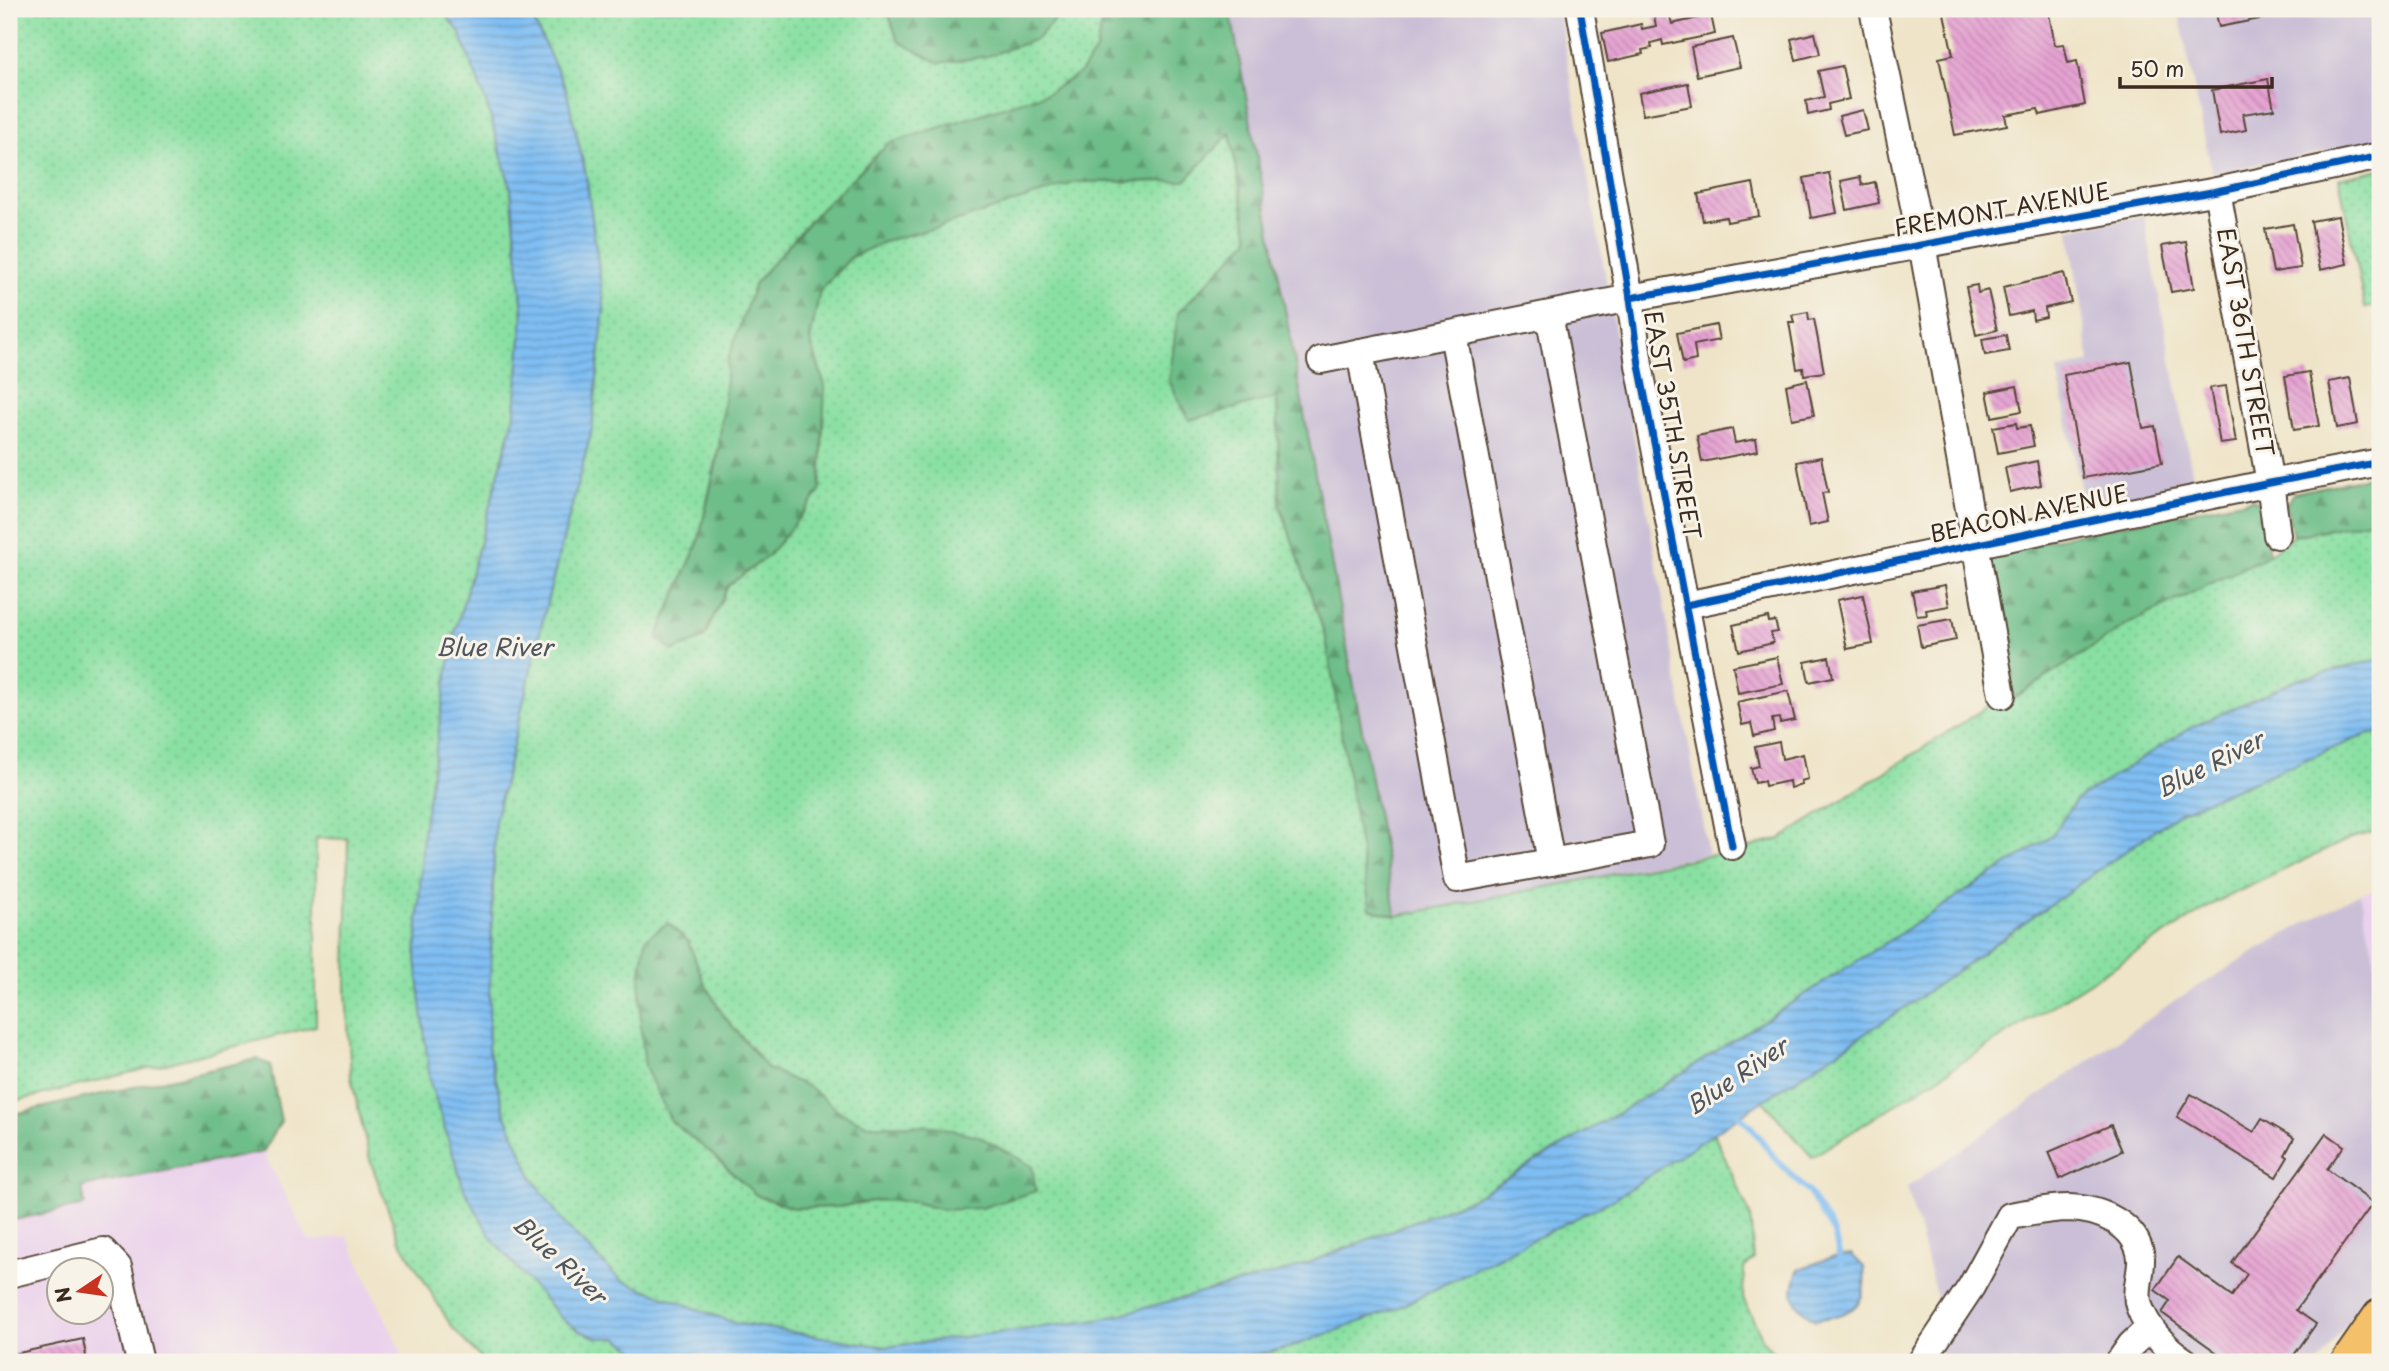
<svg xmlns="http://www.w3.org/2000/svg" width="2389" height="1371" font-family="'Playpen Sans',sans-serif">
	<defs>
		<pattern id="grass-dots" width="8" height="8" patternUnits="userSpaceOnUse" patternTransform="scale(1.75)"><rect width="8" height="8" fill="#89e0a3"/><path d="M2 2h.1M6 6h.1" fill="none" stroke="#77c08c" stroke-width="1.8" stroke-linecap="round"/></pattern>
		<pattern id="forest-firs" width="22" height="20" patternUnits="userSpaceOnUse" patternTransform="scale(1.75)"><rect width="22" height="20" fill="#6ebe89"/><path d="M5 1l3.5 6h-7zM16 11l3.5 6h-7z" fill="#5c9b6f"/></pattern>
		<pattern id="water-rules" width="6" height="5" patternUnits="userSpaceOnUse" patternTransform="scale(1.75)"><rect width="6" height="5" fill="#7fbef3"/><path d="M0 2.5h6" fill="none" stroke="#699bc4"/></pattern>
		<pattern id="building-back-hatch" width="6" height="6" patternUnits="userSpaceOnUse" patternTransform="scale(1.75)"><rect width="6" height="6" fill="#e6a3d3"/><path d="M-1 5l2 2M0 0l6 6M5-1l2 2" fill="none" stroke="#bc85ab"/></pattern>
	</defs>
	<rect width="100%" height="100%" fill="#f7f3e8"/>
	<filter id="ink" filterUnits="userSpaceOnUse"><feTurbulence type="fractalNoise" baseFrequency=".0143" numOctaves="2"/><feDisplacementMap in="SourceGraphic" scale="14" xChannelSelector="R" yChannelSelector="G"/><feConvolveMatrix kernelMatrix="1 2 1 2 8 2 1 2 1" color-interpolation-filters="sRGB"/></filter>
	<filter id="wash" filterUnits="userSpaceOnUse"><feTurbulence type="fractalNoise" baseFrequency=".00686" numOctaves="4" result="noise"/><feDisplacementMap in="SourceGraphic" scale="28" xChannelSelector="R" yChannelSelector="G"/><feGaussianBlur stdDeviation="1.57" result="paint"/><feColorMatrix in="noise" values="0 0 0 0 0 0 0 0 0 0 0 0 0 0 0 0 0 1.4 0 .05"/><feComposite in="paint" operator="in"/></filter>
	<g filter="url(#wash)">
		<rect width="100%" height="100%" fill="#efe4c8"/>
		<g fill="#ead1ec" fill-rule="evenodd">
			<path d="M2380 888V985L2360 893Z"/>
			<path d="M263 1152 309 1241 347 1236 406 1362H9V1221L85 1205 82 1187ZM60 1270H102V1312H60Z"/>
		</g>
		<g fill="#cabfd6">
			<path d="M1230 9H1558L1708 854 1396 916Z"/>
			<path d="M2178 9H2380V142L2212 173Z"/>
			<path d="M2144 216 2195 488 2085 511 2057 370 2090 362 2069 229Z"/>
			<path d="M2360 893 2380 985V1273L2320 1362H1890L1901 1356 1938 1302 1907 1187 2174 1001 2283 935Z"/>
		</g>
		<g fill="url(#grass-dots)" stroke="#628560" stroke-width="2" fill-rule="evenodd">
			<path d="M9 9H440L459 31 487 105 511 189 523 312 515 414 452 644 492 1239 561 1317 580 1331 598 1338H618L647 1359 656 1362H484L451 1326 399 1239 370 1160 351 1077 346 990 348 839 316 838V1026L9 1103Z"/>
			<path d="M528 9H887L898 41 1037 39 1064 9H1104L1096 51 1080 73 1047 93 888 144 815 215 755 283 698 543 657 637 703 639 728 586 769 555 825 386 810 340 820 290 851 257 888 240 939 227 1076 182 1185 181 1230 132 1249 239 1178 313 1189 420 1277 397 1280 505 1326 638 1371 910 1396 916 1743 849 1780 839 1992 704 2014 698 2130 623 2269 555 2293 536 2380 519V659L2296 680 2076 800 2052 836 1634 1104 1471 1199 1293 1269 1099 1320 886 1347 734 1323 620 1280 566 1226 533 1179 504 1111 488 1048 495 821 549 594 592 429 604 307 586 175 566 89ZM668 923 723 1015 768 1069 809 1087 843 1114 868 1125 935 1126 943 1210 914 1202 879 1200 837 1207 793 1208 756 1195 711 1153 641 1029 640 980 646 939Z"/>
			<path d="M2380 169V305L2365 308 2339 178Z"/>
			<path d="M2380 733V830L2349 839 2218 901 1812 1157 1763 1101 1913 1002 2182 811 2365 735Z"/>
			<path d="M1714 1133 1750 1215 1754 1259 1744 1268 1743 1298 1764 1342 1781 1362H1220L1288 1348 1395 1309 1614 1199Z"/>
		</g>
		<g fill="url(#forest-firs)" stroke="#547454" stroke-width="2">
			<path d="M887 9H1064L1037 39 988 56 939 63 898 41Z"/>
			<path d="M1104 9H1230L1396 916 1370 909 1326 638 1280 505 1277 397 1189 420 1169 381 1178 313 1249 239 1230 133 1185 181 1076 182 939 227 888 240 851 257 820 290 810 340 825 386 820 492 769 555 728 586 703 639 673 651 657 638 698 543 718 456 728 359 755 283 815 215 888 144 1047 93 1080 73 1096 51Z"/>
			<path d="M2380 475V519L2293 536 2286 505 2293 493Z"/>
			<path d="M2252 499 2262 504 2269 555 2130 623 2014 698 1989 564 1993 551Z"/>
			<path d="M668 923 688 941 705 984 723 1015 768 1069 809 1087 843 1114 868 1125 935 1126 978 1136 1032 1166 1036 1191 981 1208 943 1210 914 1202 879 1200 837 1207 793 1208 756 1195 711 1153 671 1121 645 1067 641 1029 640 980 646 938Z"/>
			<path d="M257 1059 270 1065 281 1121 263 1152 82 1187 85 1205 9 1221V1115Z"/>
		</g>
		<g fill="url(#water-rules)" stroke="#5d7488" stroke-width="2">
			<path d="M440 9H528L566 89 586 175 604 307 592 429 549 594 495 821 488 1048 504 1111 533 1179 566 1226 620 1280 734 1323 886 1347 1099 1320 1293 1269 1471 1199 1634 1104 2052 836 2076 800 2190 728 2296 680 2380 659V733L2365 735 2182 811 1913 1002 1614 1199 1395 1309 1288 1348 1220 1362H656L647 1359 618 1338H598L580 1331 560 1317 492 1239 464 1189 430 1082 416 959 423 831 452 644 515 414 523 312 511 189 487 105 459 31Z"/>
			<path d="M1851 1254 1864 1267C1868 1309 1852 1313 1815 1320 1792 1304 1788 1295 1799 1269L1830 1258Z"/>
		</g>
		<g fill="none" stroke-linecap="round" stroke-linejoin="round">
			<path stroke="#7fbef3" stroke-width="6" d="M1734 1111 1752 1128 1775 1158 1810 1194 1834 1233 1841 1263"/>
		</g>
		<g id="blocks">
			<g fill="url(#building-back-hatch)">
				<path d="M1943 9H2048L2055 45 2064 44 2068 63 2077 61 2085 105 2040 115 2038 109 2005 115 2007 125 1955 135 1939 58 1953 55Z"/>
				<path d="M2215 9H2305V10L2219 27Z"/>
				<path d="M1669 13 1672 24 1711 15 1715 34 1663 45 1662 40 1651 43 1652 48 1642 50 1643 54 1608 62 1602 33 1641 24 1642 29 1656 26 1654 16Z"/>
				<path d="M1815 33 1820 54 1796 60 1791 39Z"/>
				<path d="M1733 38 1740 67 1697 76 1691 47Z"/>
				<path d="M1842 66 1849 99 1828 104 1829 110 1808 115 1806 101 1824 97 1818 71Z"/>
				<path d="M2268 79 2274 109 2243 114 2246 130 2220 135 2212 90Z"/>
				<path d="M1688 83 1692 106 1643 115 1639 93Z"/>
				<path d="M1863 110 1868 130 1844 135 1839 116Z"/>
				<path d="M1829 173 1837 213 1811 218 1804 178Z"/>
				<path d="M1860 177 1862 185 1875 182 1879 203 1847 210 1841 181Z"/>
				<path d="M1753 183 1759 216 1727 222 1726 217 1703 221 1698 194Z"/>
				<path d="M2338 216 2347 264 2320 270 2311 221Z"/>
				<path d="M2293 224 2301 268 2273 272 2265 229Z"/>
				<path d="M2186 242 2194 288 2171 292 2162 246Z"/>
				<path d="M2064 273 2071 302 2045 308 2046 317 2033 320 2032 311 2009 316 2003 287Z"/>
				<path d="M1977 285 1978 293 1988 290 1997 330 1976 335 1966 287Z"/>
				<path d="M1808 312 1809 320 1814 319 1824 372 1804 375 1803 368 1797 369 1789 322H1794L1792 315Z"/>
				<path d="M1716 325 1719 340 1694 345 1696 360 1683 363 1677 333Z"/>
				<path d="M2006 335 2009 351 1985 355 1982 339Z"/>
				<path d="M2131 362 2143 428 2155 426 2162 463 2083 478 2064 375Z"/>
				<path d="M2309 372 2319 426 2294 430 2285 376Z"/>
				<path d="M2350 378 2358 424 2337 428 2329 382Z"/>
				<path d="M1807 380 1814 415 1792 419 1786 385Z"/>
				<path d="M2017 386 2022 411 1992 417 1987 392Z"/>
				<path d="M2226 386 2236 442 2220 444 2210 388Z"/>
				<path d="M2016 423 2017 428 2030 426 2034 446 1998 453 1993 427Z"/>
				<path d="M1732 429 1735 443 1756 439 1758 451 1702 462 1697 436Z"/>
				<path d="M1821 457 1828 492 1822 493 1828 522 1809 526 1797 462Z"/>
				<path d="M2037 461 2041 485 2010 492 2005 468Z"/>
				<path d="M1945 585 1949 606 1926 610 1927 615 1917 616 1912 591Z"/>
				<path d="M1863 595 1873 644 1847 649 1837 600Z"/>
				<path d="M1768 617 1769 622 1775 621 1778 632 1771 633 1773 643 1739 651 1733 625Z"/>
				<path d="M1952 619 1956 640 1921 647 1917 625Z"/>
				<path d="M1777 657 1783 684 1738 693 1733 666Z"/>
				<path d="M1829 657 1833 677 1809 682 1805 662Z"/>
				<path d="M1788 691 1795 720 1780 723 1779 718 1772 719 1774 731 1754 736 1751 723 1742 725 1737 702Z"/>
				<path d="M1779 742 1782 759 1803 754 1808 779 1801 781 1802 785 1790 788 1789 781 1765 786 1764 781 1755 783 1751 768 1759 766 1755 747Z"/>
				<path d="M2191 1094 2254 1132 2262 1119 2294 1138 2285 1155 2288 1157 2276 1177 2177 1117Z"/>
				<path d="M2111 1125 2122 1151 2060 1179 2049 1152Z"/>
				<path d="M2326 1133 2344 1146 2327 1169 2373 1203 2296 1310 2316 1324 2289 1362H2230L2162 1313 2170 1301 2155 1290 2178 1257 2232 1296 2247 1274 2232 1263Z"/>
				<path d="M83 1339 87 1362H9V1355Z"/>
			</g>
		</g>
	</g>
	<g filter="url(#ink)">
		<use href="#blocks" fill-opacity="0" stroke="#564638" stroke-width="2"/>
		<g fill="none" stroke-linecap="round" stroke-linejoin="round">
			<g stroke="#564638" stroke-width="30">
				<g id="minor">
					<path d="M1580 9 1630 298 1639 365 1732 846"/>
					<path d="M1873 9 1922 244 2002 695"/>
					<path d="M2217 191 2270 483 2277 535"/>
					<path d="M1453 334 1551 862"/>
					<path d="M1360 352 1457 879 1650 844 1549 315"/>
					<path d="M1321 360 1630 298 2217 191 2380 156"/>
					<path d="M1686 605 2270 483 2380 462"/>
					<path d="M9 1274 103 1251 118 1267 140 1362"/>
					<path d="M1921 1362 1971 1287 2010 1216C2029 1213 2049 1208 2069 1208 2100 1209 2137 1224 2141 1258 2142 1273 2134 1291 2139 1306 2148 1330 2165 1348 2186 1362"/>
					<path d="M2119 1362 2131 1345 2149 1328"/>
				</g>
			</g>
			<g stroke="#564638" stroke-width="37">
				<path id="major" d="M2348 1362 2380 1316"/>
			</g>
			<use href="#minor" stroke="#fff" stroke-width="26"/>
			<use href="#major" stroke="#f4c16a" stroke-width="33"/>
			<g stroke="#f7f3e8" stroke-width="11">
				<g id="cycleway">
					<path d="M1580 9 1630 298 1639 365 1732 846"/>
					<path d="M1630 298 2217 191 2380 156"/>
					<path d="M1686 605 2270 483 2380 462"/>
				</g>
			</g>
			<use href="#cycleway" stroke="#0057b8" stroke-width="7"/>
		</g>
	</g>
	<g text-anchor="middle" stroke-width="6" stroke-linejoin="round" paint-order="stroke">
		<g font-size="23" fill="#3b2a1e" stroke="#f7f3e8">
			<text transform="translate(2002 210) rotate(-10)" y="8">FREMONT AVENUE</text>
			<text transform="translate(2245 342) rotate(80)" y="8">EAST 36TH STREET</text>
			<text transform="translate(1672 425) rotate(80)" y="8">EAST 35TH STREET</text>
			<text transform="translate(2029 514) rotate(-12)" y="8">BEACON AVENUE</text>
		</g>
		<g font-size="24" font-style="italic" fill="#4f565e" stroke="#f7f3e8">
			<text x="494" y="656">Blue River</text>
			<text transform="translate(2210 765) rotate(-27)" y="8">Blue River</text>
			<text transform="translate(1737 1077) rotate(-34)" y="8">Blue River</text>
			<text transform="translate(559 1260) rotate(43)" y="8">Blue River</text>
		</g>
	</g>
	<rect width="2389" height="1371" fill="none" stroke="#f7f3e8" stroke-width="35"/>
	<g transform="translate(80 1291) rotate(257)"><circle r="33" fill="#f7f3e8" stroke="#aca397" stroke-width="2"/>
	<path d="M0-5L12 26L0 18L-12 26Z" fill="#c8321e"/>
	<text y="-10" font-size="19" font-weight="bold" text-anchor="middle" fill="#3b2a1e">N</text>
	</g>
	<path d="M2120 77v10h152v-10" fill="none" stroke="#3b2a1e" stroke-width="3.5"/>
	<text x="2130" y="77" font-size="21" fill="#3b2a1e" stroke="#f7f3e8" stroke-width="5" paint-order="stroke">50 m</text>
</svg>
